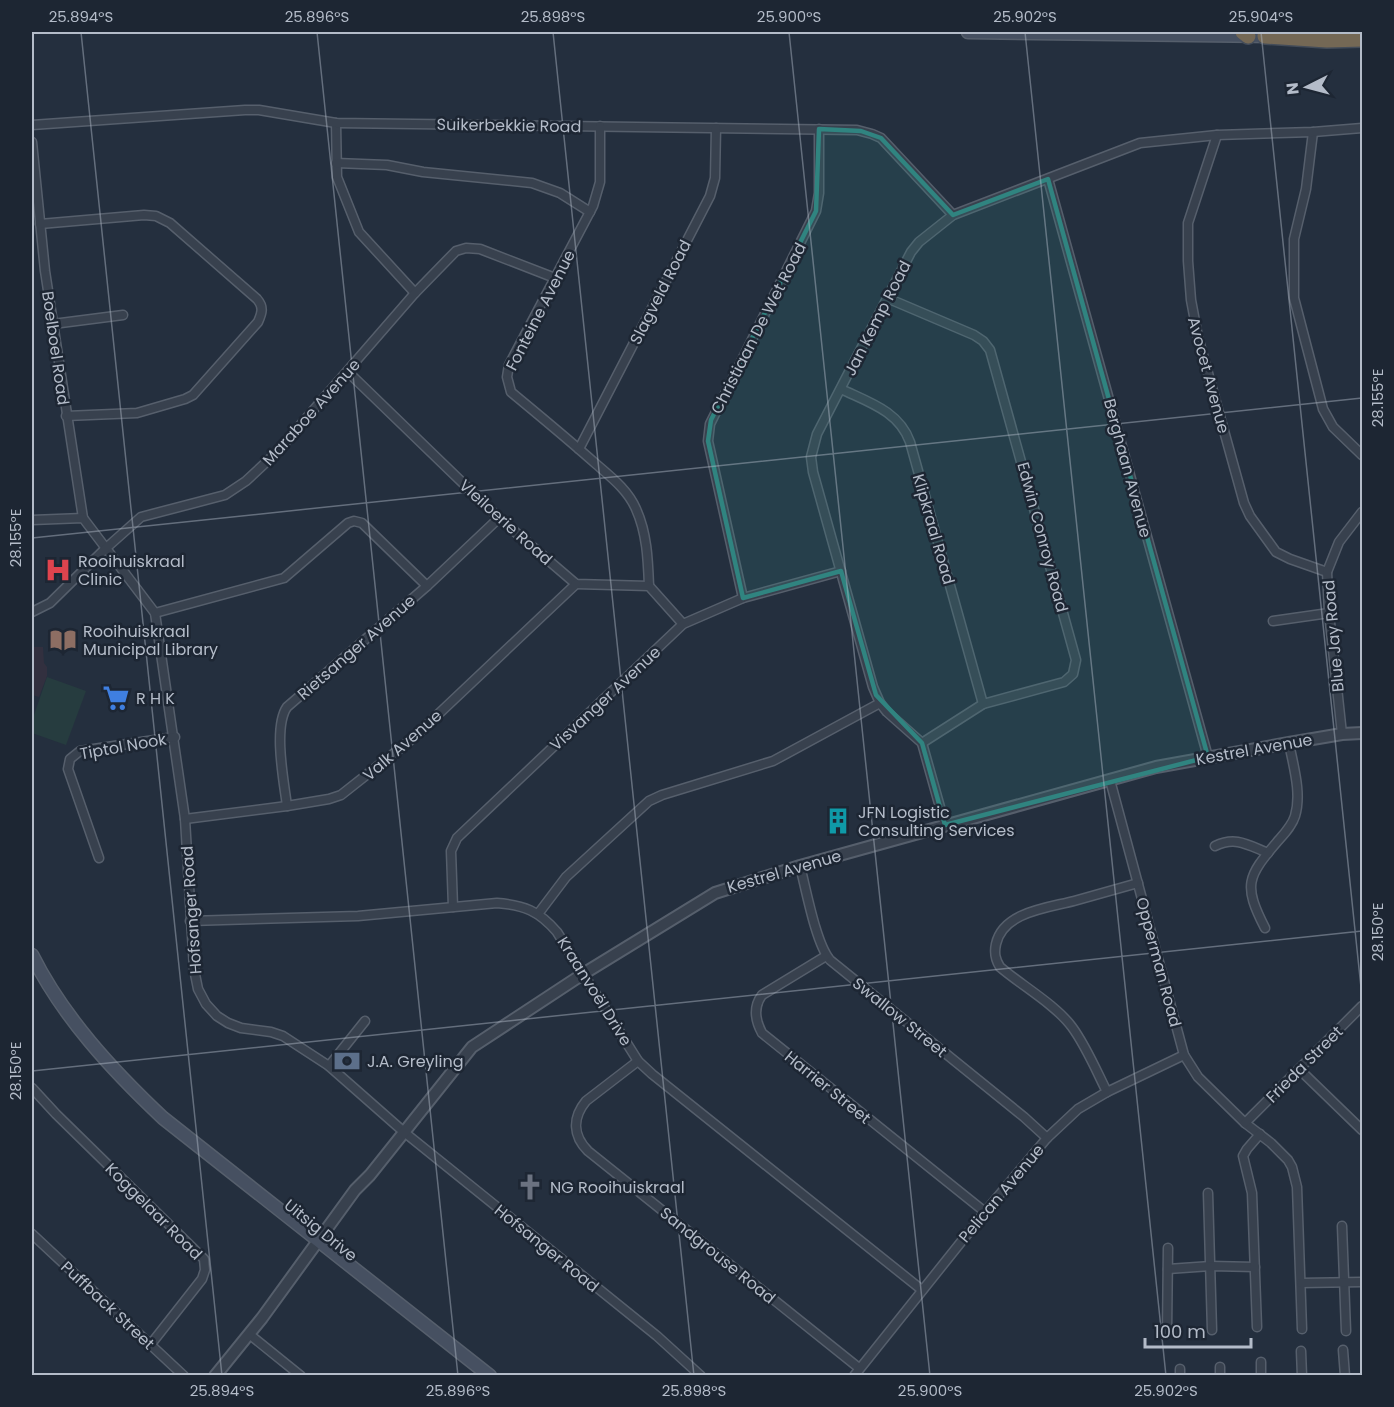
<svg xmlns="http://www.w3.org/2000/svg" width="1394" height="1407" font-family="Poppins,sans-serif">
	<rect width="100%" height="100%" fill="#242f3e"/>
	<path fill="#32303f" d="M34 647H43L44 663 47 667V676L39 697 32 695V649Z"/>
	<path fill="#263c3f" d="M47 677 86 691 66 745 32 733V721Z"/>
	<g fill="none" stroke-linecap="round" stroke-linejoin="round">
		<g stroke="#565f6c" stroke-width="11">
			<g id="minor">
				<path d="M336 123 337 177 359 232 415 293"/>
				<path d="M32 125 245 110H259L336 123 857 130 872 134 881 138 953 215"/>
				<path d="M600 126V182L593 206 509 365 507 377 511 392C540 416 568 439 596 464 611 477 628 490 636 509 647 533 648 560 649 586"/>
				<path d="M1313 132 1306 189 1294 239V298L1323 409 1333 427 1362 455"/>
				<path d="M1217 135 1188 223V261L1191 300 1198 337 1244 503 1250 516 1276 552 1290 559 1327 572"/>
				<path d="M32 142 45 271 83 518"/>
				<path d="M336 163 387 165 423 172 532 183 560 193 590 212"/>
				<path d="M1048 179 1208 757"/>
				<path d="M40 224 144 215 156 216 170 223 257 299C264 307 262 313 258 322L193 395 185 399 137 413 66 416"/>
				<path d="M887 298 974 335 983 341 990 350 1076 660 1073 674 1064 682 983 704 922 743"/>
				<path d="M53 324 123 315"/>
				<path d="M348 372 499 518 576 584 649 586 683 624"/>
				<path d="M841 389C868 402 899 411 910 442L983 704"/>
				<path d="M579 449 710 196 715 178 716 128"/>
				<path d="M32 520 83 518 155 613 185 819 194 969 198 989 206 1004 217 1016 228 1023 241 1028 271 1032 283 1036 329 1066 404 1132 657 1336 701 1376"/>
				<path d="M743 598 708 441 710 424 816 211 819 193V129"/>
				<path d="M32 612 50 603 105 549 141 517 225 495 246 481 276 453 415 293 456 251 466 248 480 249 555 278"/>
				<path d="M155 613 284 578 348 523 354 521 362 523 427 586"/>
				<path d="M1273 621 1329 613"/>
				<path d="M1342 734 1329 613 1327 572 1339 542 1362 512"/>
				<path d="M1110 780 1184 1055 1198 1077 1245 1123 1271 1143 1288 1160 1292 1167 1297 1187 1302 1329"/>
				<path d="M287 806C284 782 273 727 287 707L427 586 499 518"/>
				<path d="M185 819 287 806 329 799 341 795 412 739 576 584"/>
				<path d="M945 825 922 743 887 712 880 703 873 687 813 472 811 457 817 434 911 252 919 242 953 215 1140 143 1217 135 1313 132 1362 128"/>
				<path d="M1215 846C1236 836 1248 845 1268 853"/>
				<path d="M99 858 68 769 70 759 80 751 175 737"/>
				<path d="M800 866C806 889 816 944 830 960L1024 1117 1047 1138"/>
				<path d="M453 907 451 851 457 838 683 624 743 598 841 571"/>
				<path d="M538 914 566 877 649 801 662 795 773 761 880 703"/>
				<path d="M190 921 358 916 497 903C524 905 539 911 557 932L638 1061 652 1074 922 1290"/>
				<path d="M1265 928C1243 885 1247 877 1277 842 1284 834 1292 826 1295 816 1302 793 1293 765 1289 743"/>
				<path d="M826 956 762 995C753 1007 755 1020 762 1033L985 1212"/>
				<path d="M638 1061 586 1101C572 1118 573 1136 588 1151L859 1368"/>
				<path d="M329 1066 365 1021"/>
				<path d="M1300 1070 1362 1130"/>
				<path d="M32 1088 56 1114 204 1259 205 1270 202 1279 151 1344"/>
				<path d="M1107 1092C1096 1070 1086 1046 1072 1027 1056 1005 1021 985 1000 967 995 959 994 953 996 944 1003 912 1047 908 1074 901 1095 895 1116 889 1138 883"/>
				<path d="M1245 1123 1362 1006"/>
				<path d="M1208 1193 1212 1330"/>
				<path d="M1342 1226 1346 1331"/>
				<path d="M32 1234 184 1376"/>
				<path d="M1168 1269 1211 1266 1255 1267"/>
				<path d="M1301 1283 1362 1282"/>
				<path d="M1257 1327 1252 1193 1243 1156 1247 1149 1260 1134"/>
				<path d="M1167 1333 1168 1248"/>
				<path d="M249 1334 301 1376"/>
				<path d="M1343 1350 1345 1376"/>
				<path d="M1301 1351 1302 1376"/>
				<path d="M1261 1362V1376"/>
				<path d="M854 1376 985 1212 1047 1138 1078 1109 1107 1092 1184 1055"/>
				<path d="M1180 1376V1369"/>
				<path d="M1220 1376V1367"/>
			</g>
		</g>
		<g stroke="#565f6c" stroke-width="14">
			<path id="tertiary" d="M215 1376 262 1318 355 1190 370 1175 472 1047 583 974 715 893 800 866 1156 767 1289 743 1342 734 1362 733"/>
		</g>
		<g stroke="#565f6c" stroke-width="15">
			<g id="secondary">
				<path d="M968 32 1273 36"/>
				<path d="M32 955C63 1017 112 1070 163 1118L490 1376"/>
			</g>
		</g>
		<g stroke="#434c59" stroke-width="18">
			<g id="motorway">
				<path d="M1243 32 1248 36"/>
				<path d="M1265 36 1327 40 1362 39"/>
			</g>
		</g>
		<use href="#minor" stroke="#38414e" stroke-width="8"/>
		<use href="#tertiary" stroke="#38414e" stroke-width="10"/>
		<use href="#secondary" stroke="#465061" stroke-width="12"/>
		<use href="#motorway" stroke="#746855" stroke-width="15"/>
	</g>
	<path fill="#308480" fill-opacity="0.2" stroke="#308480" stroke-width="4.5" stroke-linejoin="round" d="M819 129 861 131 881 138 953 215 1048 179 1208 757 945 825 922 743 876 695 841 571 743 598 708 441 711 420 816 211Z"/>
	<path fill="none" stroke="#b4bcc9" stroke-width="1.5" stroke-opacity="0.45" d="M81 32 222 1376M317 32 458 1376M553 32 694 1376M789 32 930 1376M1025 32 1166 1376M1261 32 1362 997M32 538 1362 398M32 1071 1362 931"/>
	<defs>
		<g id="hospital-bare" transform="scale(2.07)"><path d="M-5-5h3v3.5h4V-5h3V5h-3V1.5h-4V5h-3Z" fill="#e0444e" stroke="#1d2633" stroke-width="2.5" paint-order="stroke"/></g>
		<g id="library-bare" transform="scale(2.07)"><path d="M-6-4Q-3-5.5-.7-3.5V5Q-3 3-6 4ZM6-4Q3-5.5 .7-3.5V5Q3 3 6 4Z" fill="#8d6e63" stroke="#1d2633" stroke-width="2.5" paint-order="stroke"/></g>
		<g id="supermarket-bare" transform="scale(2.07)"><path d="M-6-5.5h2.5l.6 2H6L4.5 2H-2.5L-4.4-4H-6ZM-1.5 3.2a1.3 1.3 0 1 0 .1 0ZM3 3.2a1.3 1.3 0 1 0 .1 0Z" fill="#3f7fe0" stroke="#1d2633" stroke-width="2.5" paint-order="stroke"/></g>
		<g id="building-bare" transform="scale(2.07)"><path d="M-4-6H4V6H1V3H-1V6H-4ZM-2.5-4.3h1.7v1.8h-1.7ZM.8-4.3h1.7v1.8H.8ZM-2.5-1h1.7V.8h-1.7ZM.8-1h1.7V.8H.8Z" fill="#0f9aa8" stroke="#1d2633" stroke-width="2.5" paint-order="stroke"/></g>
		<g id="bank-bare" transform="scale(2.07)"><path d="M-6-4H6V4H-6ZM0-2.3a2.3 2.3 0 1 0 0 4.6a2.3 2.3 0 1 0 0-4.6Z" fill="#5c6f8a" stroke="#1d2633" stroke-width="2.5" paint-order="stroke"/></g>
		<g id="church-bare" transform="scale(2.07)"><path d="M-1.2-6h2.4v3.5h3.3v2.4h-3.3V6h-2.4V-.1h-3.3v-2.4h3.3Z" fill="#6b7280" stroke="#1d2633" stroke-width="2.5" paint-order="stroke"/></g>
	</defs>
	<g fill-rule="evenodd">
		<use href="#hospital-bare" x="58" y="570"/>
		<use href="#library-bare" x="63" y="640"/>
		<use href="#supermarket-bare" x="116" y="698"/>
		<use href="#building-bare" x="838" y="821"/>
		<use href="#bank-bare" x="347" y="1061"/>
		<use href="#church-bare" x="530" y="1187"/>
	</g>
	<g text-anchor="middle" stroke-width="5" stroke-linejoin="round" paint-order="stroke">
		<g font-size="16" fill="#b4bcc9" stroke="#1d2633">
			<text transform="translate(509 125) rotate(1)" y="6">Suikerbekkie Road</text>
			<text transform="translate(660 292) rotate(-63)" y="6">Slagveld Road</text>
			<text transform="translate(540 310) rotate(-63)" y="6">Fonteine Avenue</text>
			<text transform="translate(877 318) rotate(-63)" y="6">Jan Kemp Road</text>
			<text transform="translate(758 328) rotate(-63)" y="6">Christiaan De Wet Road</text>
			<text transform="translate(56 348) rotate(82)" y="6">Boelboel Road</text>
			<text transform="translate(1209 375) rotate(75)" y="6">Avocet Avenue</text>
			<text transform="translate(311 412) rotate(-48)" y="6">Maraboe Avenue</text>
			<text transform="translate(1128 468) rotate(75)" y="6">Berghaan Avenue</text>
			<text transform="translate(506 522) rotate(42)" y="6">Vleiloerie Road</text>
			<text transform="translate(934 529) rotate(74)" y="6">Klipkraal Road</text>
			<text transform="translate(1043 537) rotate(75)" y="6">Edwin Conroy Road</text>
			<text transform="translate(1333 636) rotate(-95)" y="6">Blue Jay Road</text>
			<text transform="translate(356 647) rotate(-41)" y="6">Rietsanger Avenue</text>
			<text transform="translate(605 698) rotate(-43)" y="6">Visvanger Avenue</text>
			<text transform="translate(402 745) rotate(-41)" y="6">Valk Avenue</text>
			<text transform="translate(123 746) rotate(-10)" y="6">Tiptol Nook</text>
			<text transform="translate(1254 749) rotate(-10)" y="6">Kestrel Avenue</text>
			<text transform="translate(784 871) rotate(-16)" y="6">Kestrel Avenue</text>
			<text transform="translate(191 910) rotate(-94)" y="6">Hofsanger Road</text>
			<text transform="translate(1159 962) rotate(75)" y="6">Opperman Road</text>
			<text transform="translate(595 991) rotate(58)" y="6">Kraanvoël Drive</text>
			<text transform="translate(900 1017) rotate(39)" y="6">Swallow Street</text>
			<text transform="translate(1304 1064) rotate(-45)" y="6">Frieda Street</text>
			<text transform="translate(828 1087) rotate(39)" y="6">Harrier Street</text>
			<text transform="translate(1001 1193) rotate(-50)" y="6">Pelican Avenue</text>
			<text transform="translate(154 1211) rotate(45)" y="6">Koggelaar Road</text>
			<text transform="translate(321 1230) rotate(39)" y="6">Uitsig Drive</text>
			<text transform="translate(547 1248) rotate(39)" y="6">Hofsanger Road</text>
			<text transform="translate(718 1255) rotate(39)" y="6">Sandgrouse Road</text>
			<text transform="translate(108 1305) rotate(43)" y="6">Puffback Street</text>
		</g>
		<g font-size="16" fill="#b4bcc9" stroke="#1d2633" text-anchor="start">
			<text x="78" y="567">Rooihuiskraal<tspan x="78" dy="18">Clinic</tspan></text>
			<text x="83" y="637">Rooihuiskraal<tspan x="83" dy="18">Municipal Library</tspan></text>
			<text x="136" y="704">R H K</text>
			<text x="858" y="818">JFN Logistic<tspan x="858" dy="18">Consulting Services</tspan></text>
			<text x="367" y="1067">J.A. Greyling</text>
			<text x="550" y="1193">NG Rooihuiskraal</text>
		</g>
	</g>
	<rect width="1394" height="1407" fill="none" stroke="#1d2633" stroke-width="66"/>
	<g transform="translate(1307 87) rotate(264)" stroke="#1d2633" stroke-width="4.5" paint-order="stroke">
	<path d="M0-4.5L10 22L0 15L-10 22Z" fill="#b4bcc9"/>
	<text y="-9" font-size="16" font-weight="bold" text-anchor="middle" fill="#b4bcc9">N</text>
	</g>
	<path d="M1145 1338v9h106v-9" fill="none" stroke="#b4bcc9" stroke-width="3"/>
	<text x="1154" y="1338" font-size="18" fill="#b4bcc9" stroke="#1d2633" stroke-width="4.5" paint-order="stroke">100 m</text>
	<rect x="33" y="33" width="1328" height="1341" fill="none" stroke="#b4bcc9" stroke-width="2"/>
	<g font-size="15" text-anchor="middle" fill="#b4bcc9">
		<text x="81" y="22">25.894°S</text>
		<text x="317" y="22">25.896°S</text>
		<text x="553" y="22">25.898°S</text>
		<text x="789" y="22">25.900°S</text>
		<text x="1025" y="22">25.902°S</text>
		<text x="1261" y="22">25.904°S</text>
		<text transform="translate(1378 398) rotate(-90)" y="5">28.155°E</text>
		<text transform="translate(16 538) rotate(-90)" y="5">28.155°E</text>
		<text transform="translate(1378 932) rotate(-90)" y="5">28.150°E</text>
		<text transform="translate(16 1071) rotate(-90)" y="5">28.150°E</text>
		<text x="222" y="1396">25.894°S</text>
		<text x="458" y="1396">25.896°S</text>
		<text x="694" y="1396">25.898°S</text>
		<text x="930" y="1396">25.900°S</text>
		<text x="1166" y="1396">25.902°S</text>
	</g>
</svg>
